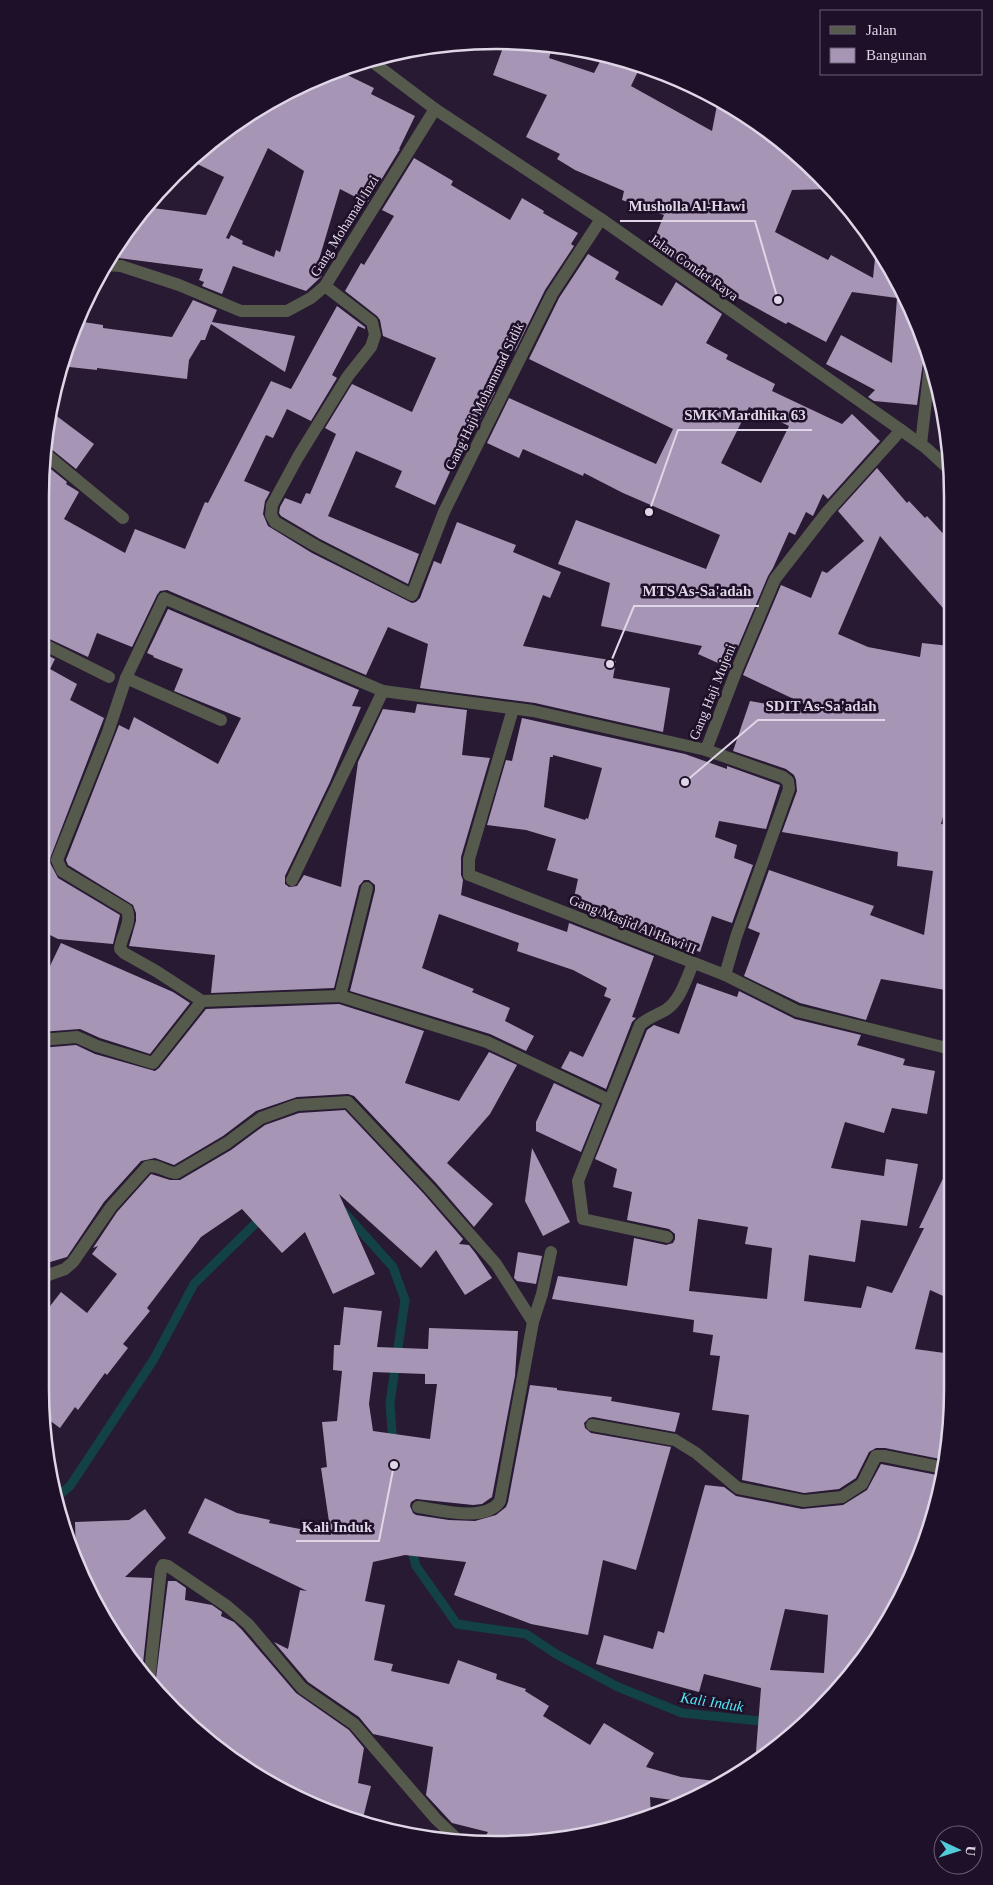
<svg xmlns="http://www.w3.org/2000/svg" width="993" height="1885" font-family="Georgia,serif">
	<rect width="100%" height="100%" fill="#271a32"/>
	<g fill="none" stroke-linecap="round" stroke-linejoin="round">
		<g stroke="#124246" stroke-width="9">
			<path d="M343 1211 393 1267 405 1300 390 1403 393 1445"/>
			<path d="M58 1496 70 1486 154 1359 194 1284 263 1216"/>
			<path d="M411 1547 416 1566 457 1624 526 1634 556 1654 618 1687 682 1713 770 1722"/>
		</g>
	</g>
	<g fill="#a695b5" fill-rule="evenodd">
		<path d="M527 41 553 45 549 58 594 73 604 54 615 56 641 65 631 86 712 131 718 100 797 153 831 189 792 190 775 232 828 260 831 255 873 278 876 249 918 322 925 348 917 405 874 401 868 397 875 390 826 364 841 335 892 363 897 298 852 292 826 342 788 322 786 324 740 299 732 296 730 300 684 267 686 263 664 254 652 245 664 215 622 200 624 191 575 170 557 159 560 154 526 137 547 95 493 75 505 42Z"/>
		<path d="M337 70 374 88 371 94 415 116 399 149H400L367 203 340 189 315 273 322 276 306 291 233 266 222 294 202 286 204 282 199 280 203 269 111 257 135 218 145 207 206 215 224 177 189 160 196 153 268 101ZM268 148 304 171 280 252 276 250 274 257 242 244 243 241 231 235 229 239 226 238Z"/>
		<path d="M414 158 453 181 451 185 510 220 522 198 544 211 543 213 578 233 571 244 574 246 545 290 515 351 508 348 490 389 495 392 472 436 467 434 435 505 395 487 402 471 356 451 328 516 419 554 408 584 320 539 281 516 279 513 280 507 285 498 301 504 306 493 310 494 336 434 325 428 352 384 412 412 436 358 383 336 380 320 377 316 345 291 361 263 364 265 394 216 382 210Z"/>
		<path d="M588 254 619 272 615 279 662 306 676 282 722 314 706 343 728 355 726 359 775 384 772 391 842 424 852 414 880 441 828 499 823 494 813 516 806 512 795 535 789 532 773 568 768 576 729 668 698 654 702 646 601 626 610 583 558 564 576 520 706 569 720 535 623 493 584 473 583 476 523 449 519 458 487 443 509 398 656 464 673 429 529 359 559 298ZM749 407 789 426 761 483 721 463Z"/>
		<path d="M193 300 217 310 212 322 295 336 285 372 211 324 205 340H201L189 360 187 379 97 368V370L60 366 77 321 103 325V328L172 337Z"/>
		<path d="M337 306 365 327V329L358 326 332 375 337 378 311 421 287 409 273 438 266 435 244 481 270 492 265 501 263 514 268 526 312 553 412 603 416 602 420 598 434 561 441 564 457 522 516 545 513 552 561 572 550 598 543 595 523 646 616 661 613 678 670 688 663 732 535 703 420 688 428 644 388 627 366 675 167 590 160 591 157 595 132 647 97 633 88 657 41 635 42 462 67 482 66 484 79 492 64 519 125 553 135 529 185 549 205 502 208 503 271 381 291 389Z"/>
		<path d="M50 411 94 444 76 469 45 444Z"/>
		<path d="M877 468 907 503 909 501 925 518 927 516 949 540 950 616 880 536 838 634 868 647 920 657 922 643 950 646V791L941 824 950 825 951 991 881 979 866 1020 800 1003 744 976 760 933 748 928 769 870 874 906 870 915 924 935 933 871 897 866 898 852 782 832 797 791 796 780 794 775 786 769 733 751 750 701 818 713 819 711 743 675 781 585 811 598 822 571 827 573 864 541 838 511Z"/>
		<path d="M168 609 359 690 352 706 361 707 330 782 285 876V884L289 887 297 886 304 875 341 887 358 762 383 709 415 713 417 704 467 710 462 755 490 758 461 857V875L463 880 461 895 567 932 569 923 654 956 632 1017 636 1018 632 1022 606 1089 561 1068 570 1051 583 1057 611 999 604 996 607 988 573 970 517 951 519 943 439 914 422 968 474 989 472 992 510 1008 505 1021 534 1036 526 1051 490 1034 350 991 375 890V885L369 880H364L359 886 334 988 211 993 215 955 129 946 136 921V913L133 905 68 865 66 860 119 725 129 730 134 717 218 764 241 718 174 691 183 669 153 657 154 656 147 653Z"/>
		<path d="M41 652 55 659 50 669 77 684 70 700 104 718 49 861 58 878 120 915 113 944 58 939 40 930Z"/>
		<path d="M522 718 685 754 727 769V766L780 785 766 829 719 821 715 837 737 845 734 858 753 865 732 923 712 916 700 952 661 938 660 941 572 907 578 879 547 870 556 839 526 830 487 825 506 760 512 761ZM553 755 602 768 588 819 586 818 585 820 544 807 550 757H553Z"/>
		<path d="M61 943 173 992 190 1003 150 1054 100 1038 80 1029 40 1032V987Z"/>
		<path d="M697 983 737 997 739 991 795 1019 861 1035 857 1045 905 1059 903 1065 935 1071 927 1114 892 1108 884 1133 845 1122 831 1168 884 1176 886 1159 918 1164 907 1226 861 1220 855 1262 809 1255 804 1301 861 1308 867 1286 892 1293 924 1228H919L951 1162 952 1300 930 1290 915 1349 952 1354V1418L945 1460 885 1448H876L869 1452 856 1478 839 1489 804 1493 742 1480 749 1415 712 1410 720 1356 710 1355 713 1335 693 1332 694 1320 552 1299 558 1276 627 1286 634 1238 666 1245 673 1243 675 1239V1234L669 1229 627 1220 632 1192 613 1187 617 1169 595 1159 647 1030 654 1025 679 1034ZM698 1219 748 1227 745 1244 772 1248 767 1299 689 1291Z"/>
		<path d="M339 1004 424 1031 405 1083 459 1101 489 1052 517 1065 490 1114 447 1163 493 1204 474 1227 436 1183 354 1096 348 1094 297 1097 256 1111 223 1136 174 1165 155 1158 141 1161 104 1202 67 1257 40 1265V1048L76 1045 95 1054 155 1071 159 1068 206 1009Z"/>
		<path d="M554 1083 600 1105 581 1152 536 1131V1122Z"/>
		<path d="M345 1110 424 1194 463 1239 459 1244 469 1245 476 1254 492 1278 465 1295 436 1250 421 1268 339 1194 375 1274 333 1294 305 1232 282 1253 242 1209 201 1237 147 1308 150 1311 123 1344 128 1348 107 1375 105 1373 78 1410 75 1407 60 1428 45 1417 40 1388V1319L61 1292 87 1313 117 1274 92 1254 98 1246 93 1248 117 1212 151 1174 170 1180H180L231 1150 265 1125 299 1113Z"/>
		<path d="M532 1148 570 1222 543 1236 525 1201Z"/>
		<path d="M518 1252 542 1256 536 1284 517 1281 514 1278Z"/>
		<path d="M344 1307 382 1311 377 1347 428 1349 429 1328 518 1331 515 1376 492 1497 482 1504 473 1505 416 1499 411 1502 410 1506 413 1513 416 1515 449 1520 475 1521 496 1515 506 1507 508 1502 530 1385 557 1388V1390L612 1397 611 1401 680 1413 675 1432 593 1417 589 1418 584 1423 585 1428 591 1433 671 1447 636 1570 603 1560 588 1635 531 1624 454 1595 466 1562 405 1555 373 1562 365 1601 385 1605 374 1660 393 1664 391 1671 449 1684 458 1660 497 1674 496 1679 526 1689 525 1691 549 1706 543 1716 590 1745 604 1723 654 1753 646 1767 681 1777 724 1782 687 1802 650 1797 651 1815 527 1844 483 1840 488 1832 452 1823 426 1795 433 1747 373 1734 359 1717 308 1682 274 1642 288 1649 300 1590 307 1591 188 1533 205 1498 237 1513 270 1520 269 1523 331 1535 321 1468 327 1467 322 1422 337 1421 342 1371 333 1370 334 1345H340ZM373 1372 425 1374V1384H437L430 1439 373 1431 369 1404Z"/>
		<path d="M881 1464 942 1476 937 1507 906 1591 819 1711 755 1764 761 1688 704 1674 699 1692 596 1664 604 1635 653 1649 658 1631 664 1633 705 1485 724 1487 736 1496 802 1509 843 1505 867 1490ZM785 1609 828 1615 824 1673 770 1670Z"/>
		<path d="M145 1509 166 1538 125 1577 152 1578 142 1673 135 1667 76 1557 75 1522 129 1520Z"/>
		<path d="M168 1581H176L186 1588 185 1600 212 1605 222 1612 221 1616 234 1622 242 1630 296 1693 349 1730 364 1748 358 1783 371 1786 362 1822 243 1768 155 1686Z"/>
	</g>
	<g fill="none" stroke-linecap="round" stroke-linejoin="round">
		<g stroke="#565a4d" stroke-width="12">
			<path d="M106 265 121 266 179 285 241 311H287L311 298 325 286 435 109"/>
			<path d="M325 286 372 322 375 335 371 347 348 376 298 457 272 505 271 515 275 522 316 546 412 595 444 512 552 294 601 219"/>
			<path d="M921 444 930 365"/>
			<path d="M43 452 123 518"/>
			<path d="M41 643 109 677"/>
			<path d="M126 678 221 720"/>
			<path d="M513 709 469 859V875L725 975 797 1011 951 1049"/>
			<path d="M706 750 783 777 788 781 789 789 736 937 725 975"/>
			<path d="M292 880 383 691"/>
			<path d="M340 996 367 888"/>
			<path d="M202 1001 156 971 124 953 120 949C121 936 132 923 127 910L62 871 57 860 108 732 126 678 164 598 383 691 533 711 706 750 737 669 775 579 827 512 901 430"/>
			<path d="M40 1040 77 1037 97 1046 153 1063 202 1001 340 996 487 1042 609 1100"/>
			<path d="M667 1237 583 1219 578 1181 640 1025C648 1017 658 1015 667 1009 681 999 686 979 693 964"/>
			<path d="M40 1278 65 1269 73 1262 111 1207 147 1167C158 1163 165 1173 176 1173L227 1143 261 1118 297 1105 348 1102 430 1189 496 1264 533 1322"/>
			<path d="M592 1425 675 1440 696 1453 738 1488 804 1501 842 1497 862 1484 876 1456H884L944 1468"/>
			<path d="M418 1507C441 1510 485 1523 500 1501L533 1322 542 1294 551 1252"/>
			<path d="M149 1681 161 1569 163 1565 168 1566 227 1606 248 1624 302 1688 354 1724 436 1819 455 1837"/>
		</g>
		<path stroke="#565a4d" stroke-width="12" d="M370 60 435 109 601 219 901 430 926 448 949 469"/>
	</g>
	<g text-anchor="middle" stroke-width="5" stroke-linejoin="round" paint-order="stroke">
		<g font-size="14" fill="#dfd7e7" stroke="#1e1028">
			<text transform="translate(344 226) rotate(-58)" y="5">Gang Mohamad Inzi</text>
			<text transform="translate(694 267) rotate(35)" y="5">Jalan Condet Raya</text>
			<text transform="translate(484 396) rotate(-64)" y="5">Gang Haji Mohammad Sidik</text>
			<text transform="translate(712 692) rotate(-68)" y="5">Gang Haji Mujeni</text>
			<text transform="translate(633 924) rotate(22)" y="5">Gang Masjid Al Hawi II</text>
		</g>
		<g font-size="15" font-style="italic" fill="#52e8f4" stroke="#1e1028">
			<text transform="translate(712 1702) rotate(9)" y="5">Kali Induk</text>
		</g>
	</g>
	<path d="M0 0H993V1885H0ZM496 49H497A447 447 0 0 1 944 496V1389A447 447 0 0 1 497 1836H496A447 447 0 0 1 49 1389V496A447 447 0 0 1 496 49Z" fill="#1e1028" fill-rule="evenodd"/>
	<path fill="none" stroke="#dfd7e7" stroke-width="2.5" d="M496 49H497A447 447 0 0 1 944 496V1389A447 447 0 0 1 497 1836H496A447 447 0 0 1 49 1389V496A447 447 0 0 1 496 49Z"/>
	<path fill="none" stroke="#dfd7e7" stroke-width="2" d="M778 300L755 221H620M649 512L678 430H812M610 664L634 606H759M685 782L758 720H885M394 1465L379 1541H296"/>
	<g fill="#dfd7e7" stroke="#1e1028" stroke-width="2">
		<circle cx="778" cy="300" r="5"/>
		<circle cx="649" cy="512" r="5"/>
		<circle cx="610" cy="664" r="5"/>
		<circle cx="685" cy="782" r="5"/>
		<circle cx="394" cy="1465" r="5"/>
	</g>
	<g font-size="15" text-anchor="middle" font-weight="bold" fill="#dfd7e7" stroke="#1e1028" stroke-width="5" stroke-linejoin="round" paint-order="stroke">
		<text x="687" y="211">Musholla Al-Hawi</text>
		<text x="745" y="420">SMK Mardhika 63</text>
		<text x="697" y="596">MTS As-Sa'adah</text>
		<text x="821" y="711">SDIT As-Sa'adah</text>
		<text x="337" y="1532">Kali Induk</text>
	</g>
	<rect x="820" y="10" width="162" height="65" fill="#1e1028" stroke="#6b6074"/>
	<rect x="830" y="26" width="25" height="8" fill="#565a4d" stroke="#6b6074"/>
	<text x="866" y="35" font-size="15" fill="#dfd7e7">Jalan</text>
	<rect x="830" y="48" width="25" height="15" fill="#a695b5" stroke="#6b6074"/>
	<text x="866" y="60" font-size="15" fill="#dfd7e7">Bangunan</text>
	<g transform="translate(958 1850) rotate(94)"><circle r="24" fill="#1e1028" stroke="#6b6074"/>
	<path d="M0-4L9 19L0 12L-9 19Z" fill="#52cbd9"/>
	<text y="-8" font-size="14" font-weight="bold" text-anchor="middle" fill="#dfd7e7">U</text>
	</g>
</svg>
